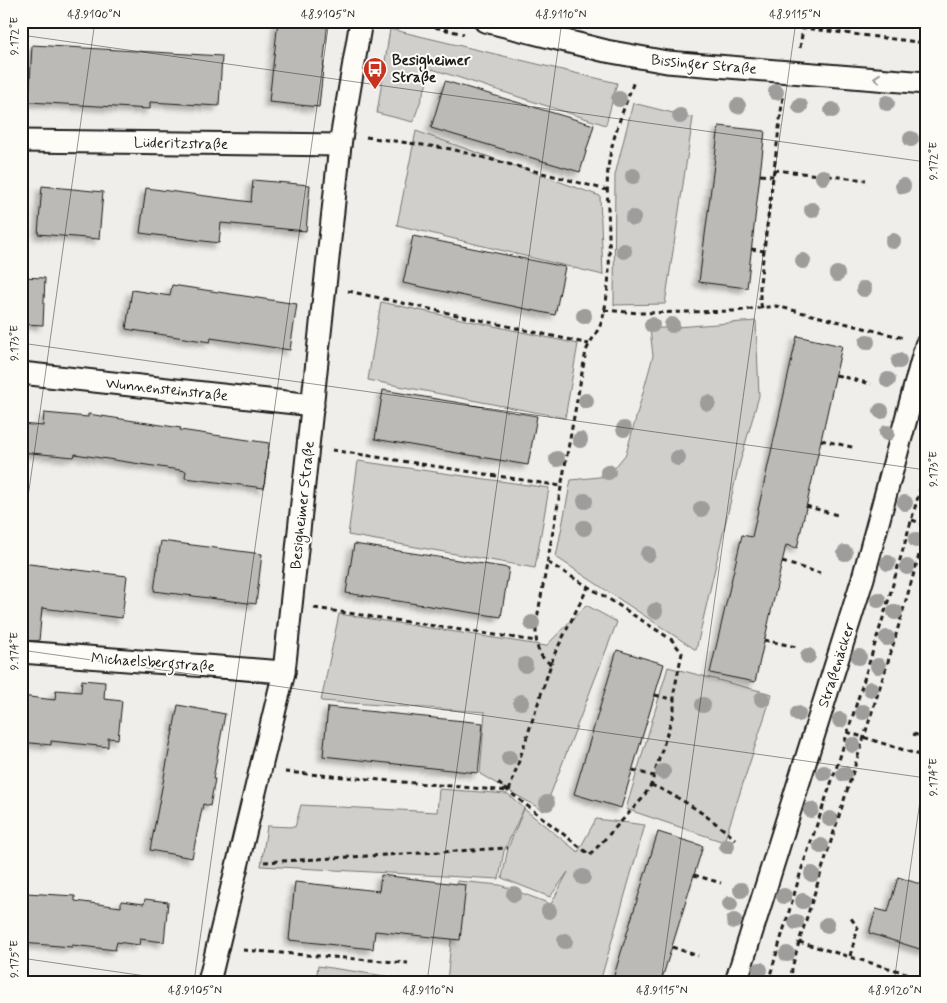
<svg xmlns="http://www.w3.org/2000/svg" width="947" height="1003" font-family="Mynerve,sans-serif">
	<defs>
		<filter id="shadow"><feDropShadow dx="-4.5" dy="4.5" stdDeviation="2.5" flood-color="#0004"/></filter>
	</defs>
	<rect width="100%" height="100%" fill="#f0eeea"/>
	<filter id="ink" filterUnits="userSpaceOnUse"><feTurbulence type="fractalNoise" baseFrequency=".02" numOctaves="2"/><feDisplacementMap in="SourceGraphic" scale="10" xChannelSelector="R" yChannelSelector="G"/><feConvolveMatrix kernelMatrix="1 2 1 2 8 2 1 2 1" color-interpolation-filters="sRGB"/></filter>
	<g filter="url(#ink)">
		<g fill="#d0cfcc" stroke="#767674">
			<path d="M390 29 617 83 606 125 432 69 413 122 377 113Z"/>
			<path d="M633 103 693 118 665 304 614 305 615 175Z"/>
			<path d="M416 131 600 196 603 275 397 225Z"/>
			<path d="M381 302 578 344 565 418 368 380Z"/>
			<path d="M756 321 759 396 738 469 696 650 556 557 571 480 608 476 626 454 653 356 650 329Z"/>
			<path d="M358 461 549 488 535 568 348 535Z"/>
			<path d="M586 605 617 622 544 811 480 774 485 712 321 701 339 614 546 646Z"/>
			<path d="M668 667 772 694 724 842 626 809Z"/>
			<path d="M439 789 508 794 524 808 504 851 499 879 261 866 267 826 295 827 301 805 437 812Z"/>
			<path d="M524 809 578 852 596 819 645 825 600 982H529L505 979 504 982H447L457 881 500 885 551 904 568 872 550 897 502 878 508 848Z"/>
			<path d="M318 966 405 979V982H316Z"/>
		</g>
		<g fill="#bbbab6" stroke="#1c1c1c" filter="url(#shadow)">
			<path d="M278 21H328L319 107 269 102Z"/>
			<path d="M32 45 222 56 219 106 150 102V109L29 102Z"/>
			<path d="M445 81 594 125 580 172 431 128Z"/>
			<path d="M719 126 765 131 747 288 699 282Z"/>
			<path d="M253 180 310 185 306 231 221 223 219 243 140 233 146 188 251 202Z"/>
			<path d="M42 186 103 192 99 239 38 234Z"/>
			<path d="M413 236 565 267 555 315 403 283Z"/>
			<path d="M21 277 45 278 43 325 21 324Z"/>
			<path d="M172 285 297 304 290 350 211 338 210 342 126 329 132 290 170 296Z"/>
			<path d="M797 336 842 346 797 548 786 545 755 682 710 673 742 535 752 537Z"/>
			<path d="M383 390 537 416 528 465 375 439Z"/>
			<path d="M44 413 88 417V414L181 428 180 430 269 443 264 488 185 478 186 471 75 454 74 457 21 452V424L43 426Z"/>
			<path d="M161 541 262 554 256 604 154 591Z"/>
			<path d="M354 544 509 568 501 617 346 593Z"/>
			<path d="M21 563 127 576 122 618 42 608 39 641 21 640Z"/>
			<path d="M617 650 664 664 621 808 574 794Z"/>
			<path d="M82 680 105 682 104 699 122 701 118 739 108 738V747L51 741V745L21 742V696L55 700 56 690 81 692Z"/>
			<path d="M178 705 225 714 213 779H215L210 806 203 804 192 858 150 850Z"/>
			<path d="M328 707 483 723 478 773 323 756Z"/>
			<path d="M658 832 703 846 694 875 661 982H612Z"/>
			<path d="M381 875 466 885 460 940 375 931 373 949 289 940 295 882 379 891Z"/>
			<path d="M898 877 926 886V951L869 933 876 909 888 912Z"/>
			<path d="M26 893 75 896V901L121 907V901L144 904 145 899 168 902 164 942 140 939 139 945 117 942 115 950 72 945V947L22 943Z"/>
		</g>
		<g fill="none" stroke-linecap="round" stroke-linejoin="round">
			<g stroke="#1c1c1c" stroke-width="25">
				<g id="minor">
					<path d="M485 21 606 51 667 62 926 83"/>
					<path d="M21 141 340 145"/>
					<path d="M21 373 313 405"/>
					<path d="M21 652 284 672"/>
					<path d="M209 982 284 672 340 145 361 21"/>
					<path d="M736 982 863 578 926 345"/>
				</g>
			</g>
			<g stroke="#1c1c1c" stroke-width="3" stroke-dasharray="5 4" stroke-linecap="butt">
				<path d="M409 21 464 34"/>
				<path d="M800 48 803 28 926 43"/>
				<path d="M366 137 451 149 607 190"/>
				<path d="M774 170 866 180"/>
				<path d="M760 175 773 176"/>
				<path d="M751 249 764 251"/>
				<path d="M348 291 589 344"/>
				<path d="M762 308 760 300V283L783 96"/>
				<path d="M604 310 639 313 735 311 776 306 904 338"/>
				<path d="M836 375 871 384"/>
				<path d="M821 440 856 448"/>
				<path d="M332 450 561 486"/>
				<path d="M806 506 837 515"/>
				<path d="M912 520 926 525"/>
				<path d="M782 562 820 573"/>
				<path d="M314 608 536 641"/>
				<path d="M764 640 797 647"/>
				<path d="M551 664C535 655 536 641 536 624L586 351C591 339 600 330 603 317 609 292 610 263 609 237 609 214 606 192 608 169 611 139 624 109 634 81"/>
				<path d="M655 695 675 700"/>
				<path d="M847 732 926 757"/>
				<path d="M913 734 925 737 919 755"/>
				<path d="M633 770 653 776"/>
				<path d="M285 772 509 791 554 655 588 587"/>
				<path d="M498 783 590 855 642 799 651 785 674 711V692L682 653 672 640 612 601 547 562"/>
				<path d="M651 785C680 796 712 819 735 839"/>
				<path d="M264 862 508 848"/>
				<path d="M694 875 721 883"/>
				<path d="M799 942 909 974 907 982"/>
				<path d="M672 947 698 956"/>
				<path d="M243 950 408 963"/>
				<path d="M850 956 858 928 851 918"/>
				<path d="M768 982 802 868 840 757 887 605 926 469"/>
				<path d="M791 982 792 968 799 942 891 652 926 531"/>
			</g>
			<use href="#minor" stroke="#fdfcf7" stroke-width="21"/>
		</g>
		<g fill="#9e9d9b">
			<circle cx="776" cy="92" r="8"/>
			<circle cx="619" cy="99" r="8"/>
			<circle cx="887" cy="103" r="8"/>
			<circle cx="738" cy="106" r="8"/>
			<circle cx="800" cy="106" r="8"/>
			<circle cx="832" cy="110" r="8"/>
			<circle cx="680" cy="116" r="8"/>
			<circle cx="911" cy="139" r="8"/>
			<circle cx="633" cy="176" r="8"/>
			<circle cx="823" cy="177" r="8"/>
			<circle cx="903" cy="186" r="8"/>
			<circle cx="812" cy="210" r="8"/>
			<circle cx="633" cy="218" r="8"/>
			<circle cx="893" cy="241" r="8"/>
			<circle cx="624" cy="251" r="8"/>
			<circle cx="803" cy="261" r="8"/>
			<circle cx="837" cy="274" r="8"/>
			<circle cx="864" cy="289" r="8"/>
			<circle cx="584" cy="316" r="8"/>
			<circle cx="652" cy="325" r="8"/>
			<circle cx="672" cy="325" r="8"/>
			<circle cx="867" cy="342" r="8"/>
			<circle cx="899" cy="361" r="8"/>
			<circle cx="888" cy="380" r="8"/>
			<circle cx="586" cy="401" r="8"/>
			<circle cx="708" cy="403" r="8"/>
			<circle cx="881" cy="411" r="8"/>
			<circle cx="624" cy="429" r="8"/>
			<circle cx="887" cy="433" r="8"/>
			<circle cx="580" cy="440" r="8"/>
			<circle cx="678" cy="458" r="8"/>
			<circle cx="557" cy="459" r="8"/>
			<circle cx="608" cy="472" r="8"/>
			<circle cx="585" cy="501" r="8"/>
			<circle cx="905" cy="503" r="8"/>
			<circle cx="701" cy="509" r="8"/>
			<circle cx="584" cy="528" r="8"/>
			<circle cx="916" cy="540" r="8"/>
			<circle cx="845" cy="553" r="8"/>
			<circle cx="648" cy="554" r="8"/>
			<circle cx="888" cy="563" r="8"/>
			<circle cx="907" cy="567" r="8"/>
			<circle cx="878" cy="600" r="8"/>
			<circle cx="655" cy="611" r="8"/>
			<circle cx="895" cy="612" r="8"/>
			<circle cx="532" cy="623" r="8"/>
			<circle cx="887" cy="638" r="8"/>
			<circle cx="808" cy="656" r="8"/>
			<circle cx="859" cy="657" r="8"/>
			<circle cx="525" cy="665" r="8"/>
			<circle cx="878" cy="666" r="8"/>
			<circle cx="871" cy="689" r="8"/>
			<circle cx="762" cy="699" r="8"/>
			<circle cx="521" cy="702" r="8"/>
			<circle cx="703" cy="705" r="8"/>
			<circle cx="863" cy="712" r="8"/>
			<circle cx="798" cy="714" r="8"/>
			<circle cx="840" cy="720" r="8"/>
			<circle cx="853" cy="745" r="8"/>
			<circle cx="509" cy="758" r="8"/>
			<circle cx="663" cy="772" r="8"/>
			<circle cx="824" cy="773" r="8"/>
			<circle cx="844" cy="774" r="8"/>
			<circle cx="547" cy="803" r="8"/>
			<circle cx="811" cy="810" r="8"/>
			<circle cx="830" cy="819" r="8"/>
			<circle cx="727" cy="846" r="8"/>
			<circle cx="821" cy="846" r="8"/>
			<circle cx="812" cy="874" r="8"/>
			<circle cx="583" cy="877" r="8"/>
			<circle cx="741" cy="890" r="8"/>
			<circle cx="514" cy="894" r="8"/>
			<circle cx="784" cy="896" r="8"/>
			<circle cx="803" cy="901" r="8"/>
			<circle cx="730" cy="904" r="8"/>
			<circle cx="549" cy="911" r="8"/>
			<circle cx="734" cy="921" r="8"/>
			<circle cx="796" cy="922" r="8"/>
			<circle cx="827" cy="925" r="8"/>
			<circle cx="565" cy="941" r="8"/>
			<circle cx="787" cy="954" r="8"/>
			<circle cx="760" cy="970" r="8"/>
		</g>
		<defs><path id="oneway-chevron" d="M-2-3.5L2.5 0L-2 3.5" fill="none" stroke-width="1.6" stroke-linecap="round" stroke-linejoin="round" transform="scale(1.25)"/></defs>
		<use stroke="#989794" href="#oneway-chevron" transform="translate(877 78) rotate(-175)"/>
	</g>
	<path fill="none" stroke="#1c1c1c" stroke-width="1" stroke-opacity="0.45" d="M21 35 926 162M21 343 926 470M21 547 95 21M21 650 926 778M21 958 187 982M194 982 329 21M427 982 562 21M661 982 796 21M894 982 926 759"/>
	<defs>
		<g id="bus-pin" transform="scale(1.25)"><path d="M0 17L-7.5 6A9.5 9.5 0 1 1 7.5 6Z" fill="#c8321e" stroke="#fdfcf7"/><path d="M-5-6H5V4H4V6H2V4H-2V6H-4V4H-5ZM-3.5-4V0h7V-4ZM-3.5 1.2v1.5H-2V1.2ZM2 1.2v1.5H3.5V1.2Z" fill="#fff"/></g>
	</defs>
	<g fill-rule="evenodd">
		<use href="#bus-pin" x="375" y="69"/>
	</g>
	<g text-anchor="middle" stroke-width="4" stroke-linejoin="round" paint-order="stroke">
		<g font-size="15" font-weight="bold" fill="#1c1c1c" stroke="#fdfcf7" text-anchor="start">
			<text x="392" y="65">Besigheimer<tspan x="392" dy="17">Straße</tspan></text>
		</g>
		<g font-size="15" fill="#1c1c1c" stroke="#fdfcf7">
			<text transform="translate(704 64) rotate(5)" y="5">Bissinger Straße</text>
			<text transform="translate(181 143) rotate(1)" y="5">Lüderitzstraße</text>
			<text transform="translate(167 389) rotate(6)" y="5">Wunnensteinstraße</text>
			<text transform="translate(302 505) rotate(-84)" y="5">Besigheimer Straße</text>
			<text transform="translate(153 662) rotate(4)" y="5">Michaelsbergstraße</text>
			<text transform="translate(836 665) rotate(-72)" y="5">Straßenäcker</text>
		</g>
	</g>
	<rect width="947" height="1003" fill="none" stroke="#fdfcf7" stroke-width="55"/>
	<rect x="28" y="28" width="892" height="948" fill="none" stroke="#1c1c1c" stroke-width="2"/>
	<g font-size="12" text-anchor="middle" fill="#1c1c1c">
		<text x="94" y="18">48.9100°N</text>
		<text x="328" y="18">48.9105°N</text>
		<text x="561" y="18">48.9110°N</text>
		<text x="795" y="18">48.9115°N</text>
		<text transform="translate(14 36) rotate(-90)" y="4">9.172°E</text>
		<text transform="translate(933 161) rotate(-90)" y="4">9.172°E</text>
		<text transform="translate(14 343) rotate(-90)" y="4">9.173°E</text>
		<text transform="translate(933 469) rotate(-90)" y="4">9.173°E</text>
		<text transform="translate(14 651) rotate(-90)" y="4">9.174°E</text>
		<text transform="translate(933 777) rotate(-90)" y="4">9.174°E</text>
		<text transform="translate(14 959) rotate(-90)" y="4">9.175°E</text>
		<text x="195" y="994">48.9105°N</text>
		<text x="428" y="994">48.9110°N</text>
		<text x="662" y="994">48.9115°N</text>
		<text x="895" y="994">48.9120°N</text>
	</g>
</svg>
